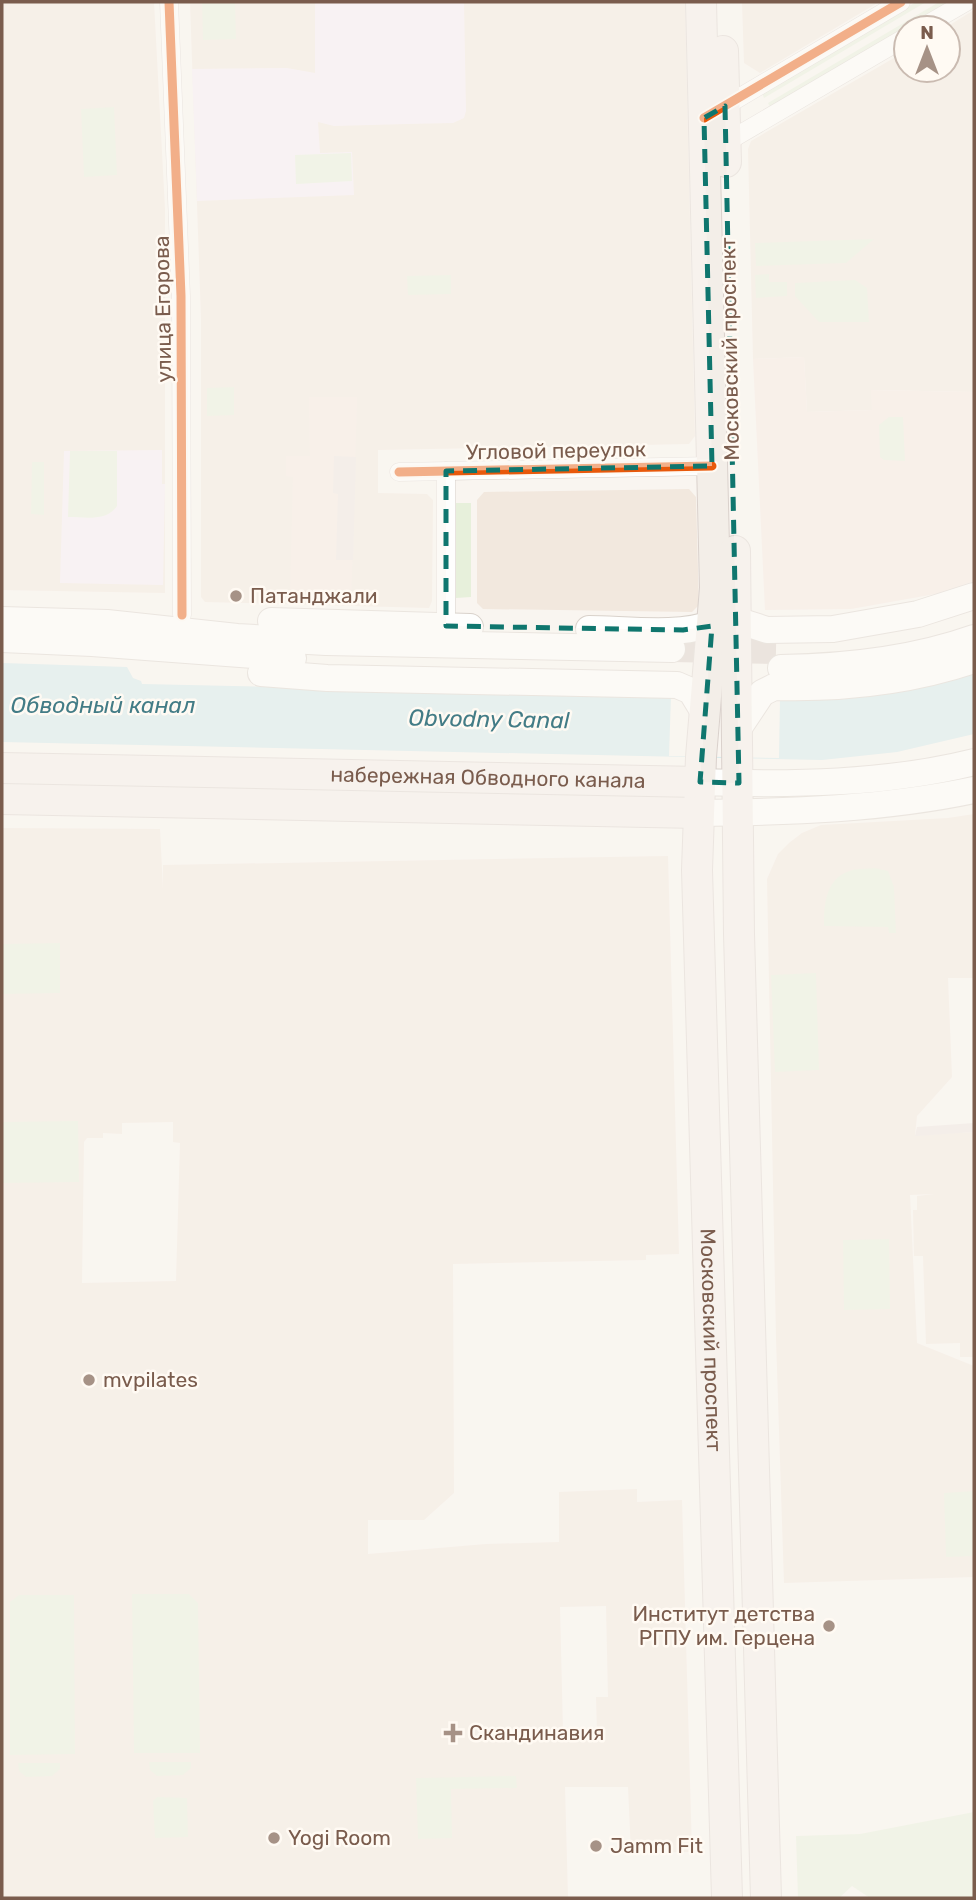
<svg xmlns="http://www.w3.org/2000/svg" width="976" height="1900" font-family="Rubik,sans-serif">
	<rect width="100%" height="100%" fill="#f9f5f0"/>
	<g fill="#f2e8de" fill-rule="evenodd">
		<path d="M2 2H154L165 209V593L2 590Z"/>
		<path d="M190 2H685L695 436 689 444 378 450V493L427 494 433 500 432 601 429 608 205 602 201 597V319Z"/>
		<path d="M742 2H879L760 73 744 63Z"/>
		<path d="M974 10V392L872 390V410L807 412 804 357 753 359 748 149 751 141 906 51V70H948V28H945Z"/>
		<path d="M689 489 696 497 699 605 692 612 483 609 477 603V500L484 492Z"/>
		<path d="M974 814V978H948L952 1077 917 1116 915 1135 974 1132V1357H960V1343L926 1344 923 1256H914L913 1210H917V1196L934 1194 910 1195 917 1343 974 1366V1577L784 1583 776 1338 767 879 778 854 789 843 802 833 821 825 948 818Z"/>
		<path d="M2 828 160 829 163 889V865L668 856 679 1254 646 1255V1260L453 1264 454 1493 424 1520H368V1554L486 1544 559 1542V1492L637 1489V1502L682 1500 692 1852 631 1853 628 1787H565L568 1898H2ZM173 1122V1142L180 1143 176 1281 82 1283 84 1142 87 1138H103V1133L122 1134V1123ZM606 1606 608 1697H596L597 1732H563L560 1607Z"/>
	</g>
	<g fill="#f6e8e1">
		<path d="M804 357 807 412 872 410 871 390 974 392V581L941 593 851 609 765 610 753 359Z"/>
		<path d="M309 397H357L351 603 290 602 293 477 286 476V456H310Z"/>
	</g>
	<g fill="#ede5e0">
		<path d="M334 456 356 457 353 560H336L338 494 333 493Z"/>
		<path d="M974 1123V1132L915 1136 917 1127Z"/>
	</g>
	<g fill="#f6eef6">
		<path d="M315 2H464L466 111 464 118 453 123 407 124 334 126 318 122 320 153 352 152 354 195 197 201 192 69 287 68 315 73Z"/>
		<path d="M162 450V484H165L163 585 60 583 64 451Z"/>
	</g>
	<g fill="#e7f0db">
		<path d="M202 2H235L236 39 203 40Z"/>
		<path d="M916 2H926L764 98 762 93Z"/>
		<path d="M939 2H950L770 107 768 103Z"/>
		<path d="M114 107 117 175 84 177 81 109Z"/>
		<path d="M351 153 352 181 296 184 295 155Z"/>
		<path d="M874 239 846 263 756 266 755 243Z"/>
		<path d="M769 274V282H787V296L756 298 755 275Z"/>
		<path d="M451 275V294L408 295 407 276Z"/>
		<path d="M855 280 867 288 869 322H819L795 296V283Z"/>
		<path d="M234 387V415L207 416V388Z"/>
		<path d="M889 417H903L905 461 884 460 880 457 879 425Z"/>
		<path d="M70 451H117V506C106 522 85 517 68 517Z"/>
		<path d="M32 462H44V515L31 514Z"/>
		<path d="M456 503H471V597L456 598Z"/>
		<path d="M875 868 888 871 894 887 896 933H889L888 927 824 926C824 906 825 881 847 872 855 868 866 869 875 868Z"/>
		<path d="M60 943V993L2 994V944Z"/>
		<path d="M816 973 819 1070 775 1072 771 975Z"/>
		<path d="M78 1121 79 1182 3 1183V1122Z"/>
		<path d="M889 1239 890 1309 844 1310 843 1240Z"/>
		<path d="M974 1491V1556L946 1557 944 1493Z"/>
		<path d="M132 1594H189L198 1603 200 1753H134Z"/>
		<path d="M19 1595H74L75 1754 10 1755V1602Z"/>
		<path d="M149 1762H191V1768L183 1775 157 1776 150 1770Z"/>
		<path d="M18 1763H60V1769L52 1776 26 1777 19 1771Z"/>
		<path d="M516 1776 517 1788 451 1789 452 1838 418 1839 416 1778Z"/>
		<path d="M157 1797 187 1798 188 1837 155 1838 153 1801Z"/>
		<path d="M974 1812V1898H870L852 1886 839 1898H798L796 1836 860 1834Z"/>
	</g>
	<path fill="#d0e8ea" d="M2 663 127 667 133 678 141 681 142 684 737 697 974 671V734L897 752 822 760 2 742Z"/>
	<path fill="#f9f5f0" d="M671 696 780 698 779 758 669 756Z"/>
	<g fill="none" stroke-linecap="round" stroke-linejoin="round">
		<path stroke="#d9cfc7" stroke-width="26" stroke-dasharray="26 13" stroke-linecap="butt" d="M672 649 781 651"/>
		<g stroke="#d7d1cb" stroke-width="19">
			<g id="street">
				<path d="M169 2 181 296 182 615"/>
				<path d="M921 28 966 2"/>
				<path d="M720 109 901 2"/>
				<path d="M725 143 906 37"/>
				<path d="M399 472 712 466"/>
				<path d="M446 626V471"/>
			</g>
		</g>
		<g stroke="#d9d2cb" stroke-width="28">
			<g id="secondary">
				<path d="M2 620 107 623 237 637 326 642 672 649"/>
				<path d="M736 620 767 630 833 629 918 614 974 596"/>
				<path d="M271 621 470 627"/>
				<path d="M589 629C623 629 682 637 712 623"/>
				<path d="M2 639 92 643 293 658"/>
				<path d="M781 668C847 667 912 660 974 638"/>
				<path d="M261 673 327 678 677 685 691 691 705 714"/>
				<path d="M738 729 762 693 774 687C843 689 909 682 974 660"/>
				<path d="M700 782C792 785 885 784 974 762"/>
				<path d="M698 813C791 812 884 809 974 790"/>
			</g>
		</g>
		<g stroke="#dad1cc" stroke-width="32">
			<g id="primary">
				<path id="s1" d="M701 2 715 588 701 757 697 870 727 1898"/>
				<path d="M723 51 726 162"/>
				<path d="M735 551 739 934 766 1898"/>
				<path id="s2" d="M2 768 700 782"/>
				<path d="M2 799 698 813"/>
			</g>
		</g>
		<use href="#street" stroke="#fefefd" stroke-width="18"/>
		<use href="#secondary" stroke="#fefefd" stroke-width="26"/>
		<use href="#primary" stroke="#f3eee8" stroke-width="30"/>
		<g stroke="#fffaf3" stroke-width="13">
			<g id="cycleway">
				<path d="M169 2 181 296 182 615"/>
				<path d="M704 118 901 2"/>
				<path d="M399 472 712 466"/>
			</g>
		</g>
		<use href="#cycleway" stroke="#e8590c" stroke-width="9"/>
	</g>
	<path d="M0 0H976V1900H0ZM725 106 739 783 700 782 712 626 683 630 446 626V471L712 466 704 118Z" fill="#f9f5f0" fill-opacity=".55" fill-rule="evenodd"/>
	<path fill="none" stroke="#0f766e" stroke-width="5" stroke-dasharray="14 9" stroke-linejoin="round" d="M725 106 739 783 700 782 712 626 683 630 446 626V471L712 466 704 118Z"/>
	<g fill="#a69286" stroke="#fffaf3" stroke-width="2.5">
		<circle cx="236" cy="596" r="7"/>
		<circle cx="89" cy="1380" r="7"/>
		<circle cx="829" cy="1626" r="7"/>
		<path d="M449.5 1722.5h7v7h7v7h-7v7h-7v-7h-7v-7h7z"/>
		<circle cx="274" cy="1838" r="7"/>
		<circle cx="596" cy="1846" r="7"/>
	</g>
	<g text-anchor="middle" stroke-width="5" stroke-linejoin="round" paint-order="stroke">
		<g font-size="21" fill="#7a5c4d" stroke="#fffaf3">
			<text transform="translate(163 309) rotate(-91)" y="7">улица Егорова</text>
			<text transform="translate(730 349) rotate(-91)" y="7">Московский проспект</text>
			<text transform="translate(556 451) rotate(-1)" y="7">Угловой переулок</text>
			<text dy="7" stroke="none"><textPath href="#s2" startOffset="486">набережная Обводного канала</textPath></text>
			<text dy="7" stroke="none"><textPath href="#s1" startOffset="1339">Московский проспект</textPath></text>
		</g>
		<g font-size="21" fill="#7a5c4d" stroke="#fffaf3" text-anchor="start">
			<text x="250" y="603">Патанджали</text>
			<text x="103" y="1387">mvpilates</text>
			<text x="815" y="1621" text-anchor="end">Институт детства<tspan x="815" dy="24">РГПУ им. Герцена</tspan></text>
			<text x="469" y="1740">Скандинавия</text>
			<text x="288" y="1845">Yogi Room</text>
			<text x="610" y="1853">Jamm Fit</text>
		</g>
		<g font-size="23" font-style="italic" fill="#437c86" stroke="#fffaf3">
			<text x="103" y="713">Обводный канал</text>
			<text transform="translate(489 719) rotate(1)" y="8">Obvodny Canal</text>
		</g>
	</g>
	<rect width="976" height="1900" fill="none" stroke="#7a5c4d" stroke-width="7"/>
	<g transform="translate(927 49)"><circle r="33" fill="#fffaf3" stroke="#cabbb1" stroke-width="2"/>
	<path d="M0-5L12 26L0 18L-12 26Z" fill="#a69286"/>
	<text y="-10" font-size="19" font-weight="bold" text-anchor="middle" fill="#7a5c4d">N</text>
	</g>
</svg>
